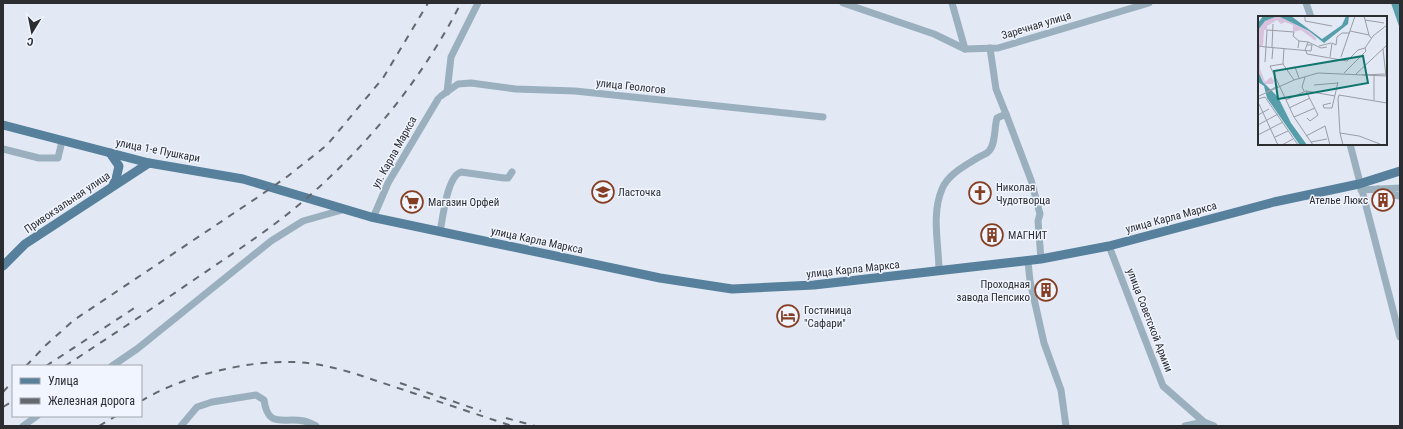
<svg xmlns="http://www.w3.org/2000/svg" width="1403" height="429" font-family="'Roboto Condensed',sans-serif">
	<rect width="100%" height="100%" fill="#e2e8f4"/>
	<path fill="#579eab" d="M1391 3H1400V29Z"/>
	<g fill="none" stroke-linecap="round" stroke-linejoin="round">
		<g stroke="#9ab0bf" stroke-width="7">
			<path d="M843 3 934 34 965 49 998 48 1149 3"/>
			<path d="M952 3 965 49"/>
			<path d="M1306 3 1311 17"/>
			<path d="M447 92 451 57 478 3"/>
			<path d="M441 96 458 84 471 83 516 89 575 91 823 117"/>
			<path d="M1006 114 1031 180 1040 214 1038 221 1041 259"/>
			<path d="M1350 144 1400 337"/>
			<path d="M3 149 39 158H58L62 141"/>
			<path d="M1378 189 1381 193 1400 196"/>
			<path d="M1361 190 1400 188"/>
			<path d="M373 218 388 183 438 99"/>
			<path d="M440 232C443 217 447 176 461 172L504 178H508L512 172"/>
			<path d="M1109 246 1163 386 1204 422 1214 426"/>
			<path d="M1028 262 1030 281 1044 343 1061 390 1066 426"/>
			<path d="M939 271C939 245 931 215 942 189 948 174 966 165 979 157 982 155 987 154 989 151 996 143 994 128 997 118L1006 114 996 89 990 48"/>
			<path d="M112 366 137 349 271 241 303 221 342 210"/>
			<path d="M23 426 37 416"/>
			<path d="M181 426 197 407 212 402 256 395 264 400C268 429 283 417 304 421 308 422 312 424 316 426"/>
			<path d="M1185 426 1204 422"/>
		</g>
		<g stroke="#56809c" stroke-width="9">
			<path d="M3 125 149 163 243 179 371 217 660 278 732 289 814 285 1041 259 1109 246 1274 202 1359 184 1400 171"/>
			<path d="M110 153 119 166 116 179 113 185"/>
			<path d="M3 266 25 244 149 163"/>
		</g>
		<g stroke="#64686e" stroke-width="2" stroke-dasharray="7 7" stroke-linecap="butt">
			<path d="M26 366 46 345 74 320 258 197 288 176 327 145 383 78 428 3"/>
			<path d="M46 366 139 305"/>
			<path d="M65 366C111 336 156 306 201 275 238 250 275 226 308 197 371 142 423 77 461 3"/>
			<path d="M400 383 481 411"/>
			<path d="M3 392 13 381"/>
			<path d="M141 401C181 377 242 361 290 362 311 362 332 367 353 373L512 426"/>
			<path d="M3 407 13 401"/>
			<path d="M506 418 535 426"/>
			<path d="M99 426 116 416"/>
		</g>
	</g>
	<defs>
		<g id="school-ring" transform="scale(1.15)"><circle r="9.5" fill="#f0f5ff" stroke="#863e22" stroke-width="1.5"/><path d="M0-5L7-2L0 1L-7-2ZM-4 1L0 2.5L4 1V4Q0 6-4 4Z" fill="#863e22"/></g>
		<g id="church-ring" transform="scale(1.15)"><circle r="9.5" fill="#f0f5ff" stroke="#863e22" stroke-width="1.5"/><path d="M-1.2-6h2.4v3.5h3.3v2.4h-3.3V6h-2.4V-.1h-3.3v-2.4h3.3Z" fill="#863e22"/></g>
		<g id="building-ring" transform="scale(1.15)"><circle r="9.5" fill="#f0f5ff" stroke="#863e22" stroke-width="1.5"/><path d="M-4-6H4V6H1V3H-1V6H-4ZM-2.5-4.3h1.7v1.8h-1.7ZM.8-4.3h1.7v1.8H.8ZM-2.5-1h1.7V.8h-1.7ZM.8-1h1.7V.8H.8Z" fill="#863e22"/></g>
		<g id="supermarket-ring" transform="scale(1.15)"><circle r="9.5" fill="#f0f5ff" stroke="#863e22" stroke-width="1.5"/><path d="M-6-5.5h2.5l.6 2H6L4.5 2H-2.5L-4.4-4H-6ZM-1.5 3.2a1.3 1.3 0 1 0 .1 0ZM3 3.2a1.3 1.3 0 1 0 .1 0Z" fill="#863e22"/></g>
		<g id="hotel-ring" transform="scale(1.15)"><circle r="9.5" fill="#f0f5ff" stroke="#863e22" stroke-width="1.5"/><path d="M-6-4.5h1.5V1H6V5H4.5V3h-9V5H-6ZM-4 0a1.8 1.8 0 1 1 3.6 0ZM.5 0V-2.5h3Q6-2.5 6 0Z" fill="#863e22"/></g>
	</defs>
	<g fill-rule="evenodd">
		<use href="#school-ring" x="603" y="192"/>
		<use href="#church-ring" x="980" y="193"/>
		<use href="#building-ring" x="1383" y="200"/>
		<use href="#supermarket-ring" x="412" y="202"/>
		<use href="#building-ring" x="992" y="235"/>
		<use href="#building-ring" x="1046" y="290"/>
		<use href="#hotel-ring" x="788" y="316"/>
	</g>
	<g text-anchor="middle" stroke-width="3" stroke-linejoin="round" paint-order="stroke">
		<g font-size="11" fill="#2b2d31" stroke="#f0f5ff">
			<text transform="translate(1036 25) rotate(-17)" y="4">Заречная улица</text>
			<text transform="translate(631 86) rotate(6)" y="4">улица Геологов</text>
			<text transform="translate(158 150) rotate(11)" y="4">улица 1-е Пушкари</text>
			<text transform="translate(394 152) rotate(-61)" y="4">ул. Карла Маркса</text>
			<text transform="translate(67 202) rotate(-34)" y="4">Привокзальная улица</text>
			<text transform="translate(1171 217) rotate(-15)" y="4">улица Карла Маркса</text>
			<text transform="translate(537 240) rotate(12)" y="4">улица Карла Маркса</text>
			<text transform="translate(853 269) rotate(-6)" y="4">улица Карла Маркса</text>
			<text transform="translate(1150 320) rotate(69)" y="4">улица Советской Армии</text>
		</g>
		<g font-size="11" fill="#2b2d31" stroke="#f0f5ff" text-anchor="start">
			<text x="996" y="191">Николая<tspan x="996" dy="13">Чудотворца</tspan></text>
			<text x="618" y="196">Ласточка</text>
			<text x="1368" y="204" text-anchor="end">Ателье Люкс</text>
			<text x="428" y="206">Магазин Орфей</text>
			<text x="1008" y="239">МАГНИТ</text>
			<text x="1030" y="288" text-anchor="end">Проходная<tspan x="1030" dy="13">завода Пепсико</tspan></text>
			<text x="804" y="314">Гостиница<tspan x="804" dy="13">"Сафари"</tspan></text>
		</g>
	</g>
	<g transform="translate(1258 16)">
		<rect width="129" height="129" fill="#e2e8f4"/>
		<path d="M20 0 52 16 58 22V25L43 14 35 16V9L27 6 23 8 19 4 9 10V14H6L5 29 2 31V53L7 66 13 61 16 65 15 68H7L0 55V14L7 5Z" fill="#d7c1dd"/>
		<path d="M5 0H33L64 23 84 9 88 0H91L90 8 66 27 51 15 20 0 7 5 0 14V7ZM0 55 5 66 20 81 33 107 49 129 41 128 9 82 6 70 0 66Z" fill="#579eab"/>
		<path fill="none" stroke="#999da6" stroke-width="1" d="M47 0V5L74 10M106 0 111 19M107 4 126 7M92 15 111 19 113 22M0 30 8 31 9 14 36 16 35 20 41 25M61 30 73 27M14 31 15 8M26 32 25 48 36 64M40 32 41 25 50 26M125 33 128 60M47 34 50 26 63 32 69 31M48 35 49 38 89 45 100 34 107 32 115 20 129 9M72 41 74 27 78 29 79 21 84 17H92M83 41 97 0M14 43 15 31M7 46 8 31 53 35 54 29H49M25 48 12 50 36 101 55 129M28 53 37 51 41 62M86 57 108 35 107 32M98 58 129 29M104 59 128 58M56 69 80 67M46 75 44 71 47 61M48 75 60 99 52 105 49 102M8 76 20 70M1 80 36 64 60 57 129 60M0 83 7 81 40 129M28 84 48 75 77 80M116 84V59M0 86 20 129M73 87 65 89 66 92H74L80 66M31 92 52 82M0 99 11 93M36 101 57 92M0 109 20 98M82 117 85 129M0 119 25 106M48 120 67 110 72 129M17 121 30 115M53 126 69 123M122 128 101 120 82 117 80 83 81 79 129 87M24 129 35 123"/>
		<path fill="#0f766e" fill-opacity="0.15" stroke="#0f766e" stroke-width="2" d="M105 40 110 67 20 83 16 55Z"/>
		<rect width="129" height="129" fill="none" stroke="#2b2d31" stroke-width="2"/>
	</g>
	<rect width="1403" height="429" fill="none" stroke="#2b2d31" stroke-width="8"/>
	<rect x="12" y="365" width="130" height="52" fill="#f0f5ff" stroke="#a1a5ad"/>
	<rect x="20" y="378" width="20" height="6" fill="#56809c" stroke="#a1a5ad"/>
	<text x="48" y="385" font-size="12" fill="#2b2d31">Улица</text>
	<rect x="20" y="398" width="20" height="6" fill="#64686e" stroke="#a1a5ad"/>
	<text x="48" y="405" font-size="12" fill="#2b2d31">Железная дорога</text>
	<g transform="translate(32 32) rotate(190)" stroke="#f0f5ff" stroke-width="3" paint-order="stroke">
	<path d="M0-3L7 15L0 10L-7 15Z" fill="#2b2d31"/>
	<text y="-6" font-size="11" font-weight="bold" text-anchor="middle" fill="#2b2d31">С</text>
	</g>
</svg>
